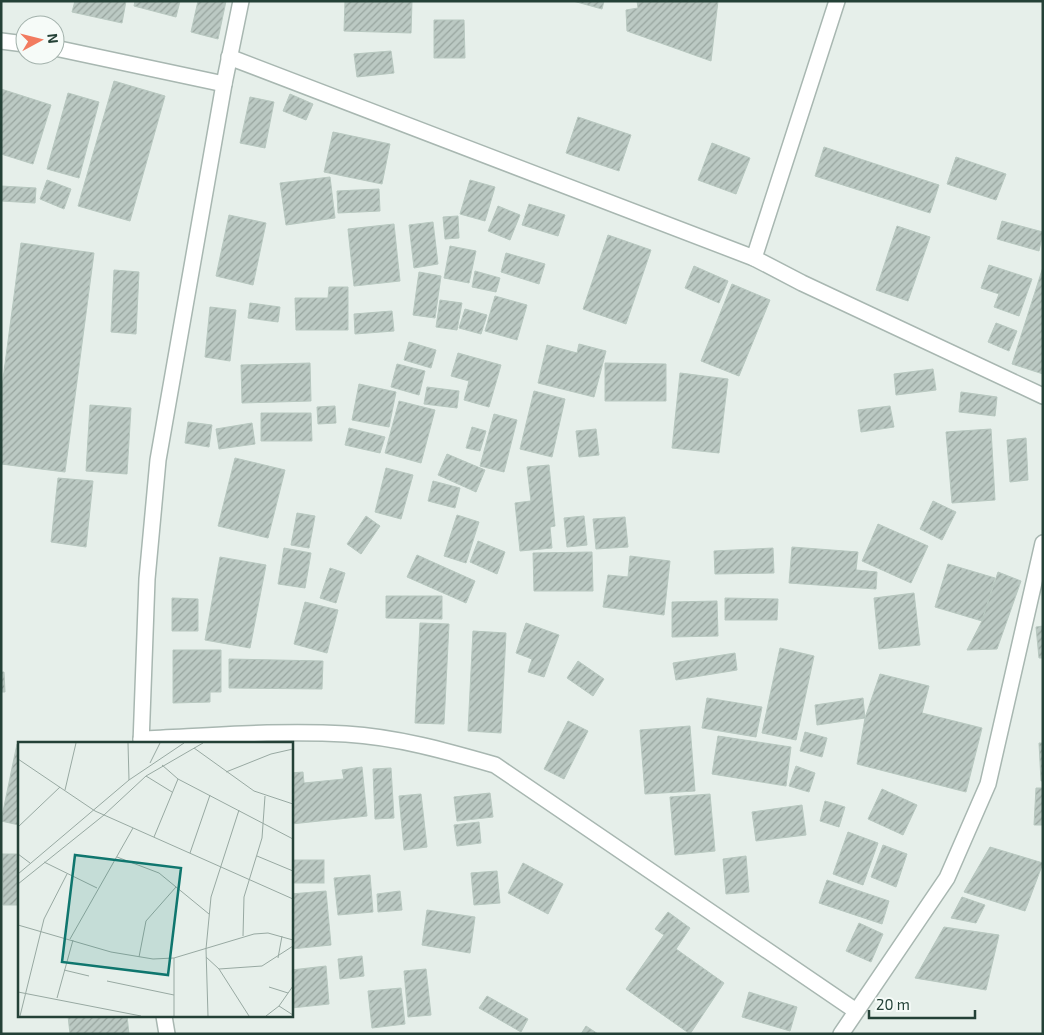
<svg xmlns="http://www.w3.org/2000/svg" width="1044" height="1035" font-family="'Exo 2',sans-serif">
	<defs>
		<pattern id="building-hatch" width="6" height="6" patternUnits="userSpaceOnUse" patternTransform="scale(1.25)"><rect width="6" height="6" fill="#bbc9c3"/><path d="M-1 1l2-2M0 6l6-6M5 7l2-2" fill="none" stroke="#98a59f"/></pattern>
	</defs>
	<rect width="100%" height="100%" fill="#e6efea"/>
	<g fill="url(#building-hatch)" stroke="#b8c8c0">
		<path d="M75 1H126L122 23 72 12Z"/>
		<path d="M135 1H180L176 17 134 6Z"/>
		<path d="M198 1H226L218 39 191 32Z"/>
		<path d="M345 1H412L411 33 344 31Z"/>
		<path d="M573 1H604L602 9Z"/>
		<path d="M637 1H718L711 61 627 31 626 10 638 8Z"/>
		<path d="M434 20H464L465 58H434Z"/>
		<path d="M391 51 394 73 357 77 354 54Z"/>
		<path d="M114 81 165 96 130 221 78 206Z"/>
		<path d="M1 89 51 105 33 164 1 154Z"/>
		<path d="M68 93 99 102 79 178 47 169Z"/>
		<path d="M290 94 313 104 306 120 283 111Z"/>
		<path d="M250 97 274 102 265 148 240 143Z"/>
		<path d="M578 117 631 135 619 171 566 153Z"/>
		<path d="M333 132 390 144 382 184 324 172Z"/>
		<path d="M712 143 750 158 736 194 698 180Z"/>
		<path d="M824 147 939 185 930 213 815 176Z"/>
		<path d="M956 157 1006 174 996 200 947 184Z"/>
		<path d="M330 177 335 218 286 225 280 183Z"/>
		<path d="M47 180 71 189 64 209 40 199Z"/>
		<path d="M470 180 495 187 485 221 460 214Z"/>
		<path d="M1 186 36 188 35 203 1 201Z"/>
		<path d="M379 189 380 211 338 213 337 191Z"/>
		<path d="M529 204 565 215 558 236 522 225Z"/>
		<path d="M498 206 520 215 510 240 488 231Z"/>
		<path d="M229 215 266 223 253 285 216 276Z"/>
		<path d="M458 216 459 238 445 239 443 217Z"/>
		<path d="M1002 221 1043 232 1039 251 997 239Z"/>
		<path d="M433 222 438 264 414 268 409 225Z"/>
		<path d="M394 224 400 281 354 286 348 229Z"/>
		<path d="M897 226 930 237 908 301 876 290Z"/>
		<path d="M608 235 651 250 626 324 583 309Z"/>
		<path d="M21 243 94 253 65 472 1 464V394Z"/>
		<path d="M450 246 476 251 469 283 444 278Z"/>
		<path d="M506 253 545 264 539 284 501 272Z"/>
		<path d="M989 265 1032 279 1019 316 994 307 999 294 981 288Z"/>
		<path d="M694 266 728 281 719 303 685 288Z"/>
		<path d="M1043 267V374L1012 364Z"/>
		<path d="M114 270 139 272 136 334 111 332Z"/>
		<path d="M475 271 500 278 496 292 472 287Z"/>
		<path d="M419 272 441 276 435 318 413 315Z"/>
		<path d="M732 284 770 300 739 376 701 361Z"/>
		<path d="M329 287H348V330H296L295 298H328Z"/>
		<path d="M495 296 527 305 517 340 485 331Z"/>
		<path d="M440 300 462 303 457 330 436 327Z"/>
		<path d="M250 303 280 307 278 322 248 318Z"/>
		<path d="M210 307 236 310 230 361 205 357Z"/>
		<path d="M465 309 487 315 481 334 459 328Z"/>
		<path d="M392 311 394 331 355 334 354 314Z"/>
		<path d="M996 323 1017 331 1009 351 988 342Z"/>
		<path d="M409 342 436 350 431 368 404 360Z"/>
		<path d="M579 344 606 351 594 397 538 383 547 345 577 353Z"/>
		<path d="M458 353 501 365 489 407 464 400 469 381 451 376Z"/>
		<path d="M310 363 311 401 242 403 241 365Z"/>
		<path d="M605 363 666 364V401H605Z"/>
		<path d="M397 364 425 371 419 395 391 387Z"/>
		<path d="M933 369 936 390 896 395 894 374Z"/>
		<path d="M680 373 728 379 719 453 672 448Z"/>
		<path d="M359 384 396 392 389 427 352 420Z"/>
		<path d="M427 387 459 391 457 408 424 404Z"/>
		<path d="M534 391 565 399 552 457 520 449Z"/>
		<path d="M961 392 997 397 995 416 959 412Z"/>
		<path d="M399 401 435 410 421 463 385 453Z"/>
		<path d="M90 405 131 408 127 474 86 471Z"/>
		<path d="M335 406 336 423 318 424 317 407Z"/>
		<path d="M890 406 894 427 861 432 858 410Z"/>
		<path d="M261 413H311L312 441H261Z"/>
		<path d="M494 414 517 420 504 472 480 466Z"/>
		<path d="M188 422 212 425 209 447 185 443Z"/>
		<path d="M252 423 255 444 219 449 216 429Z"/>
		<path d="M472 427 486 431 480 451 466 448Z"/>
		<path d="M349 428 385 437 380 453 345 445Z"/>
		<path d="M596 429 599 455 579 457 576 431Z"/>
		<path d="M991 429 995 500 952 503 946 432Z"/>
		<path d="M1026 438 1028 480 1010 482 1007 440Z"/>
		<path d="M447 454 485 470 476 492 438 475Z"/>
		<path d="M235 458 285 470 268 538 218 526Z"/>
		<path d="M549 465 555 526 550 527 552 548 520 551 515 503 531 501 527 467Z"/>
		<path d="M386 468 413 475 401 519 375 512Z"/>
		<path d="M58 478 93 481 86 547 51 542Z"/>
		<path d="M433 481 460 488 455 508 428 501Z"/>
		<path d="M933 501 956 512 942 540 920 529Z"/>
		<path d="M297 513 315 516 309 548 291 545Z"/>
		<path d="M457 515 479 522 466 563 444 556Z"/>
		<path d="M366 516 380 526 361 554 347 544Z"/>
		<path d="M584 516 587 545 567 547 564 518Z"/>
		<path d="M625 517 628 547 596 549 593 519Z"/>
		<path d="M878 524 928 546 911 583 862 561Z"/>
		<path d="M478 541 505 552 497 574 470 562Z"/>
		<path d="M792 547 858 552 856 570 877 572 876 589 789 583Z"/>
		<path d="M284 548 311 553 305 588 278 584Z"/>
		<path d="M773 548 774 573 715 574 714 551Z"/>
		<path d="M592 552 593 591H534L533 553Z"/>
		<path d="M417 555 475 581 466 603 407 577Z"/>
		<path d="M630 556 670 561 664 615 603 607 608 575 628 577Z"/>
		<path d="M220 557 266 565 250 648 205 640Z"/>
		<path d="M948 564 995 578 982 621 935 607Z"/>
		<path d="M330 568 345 573 336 603 320 598Z"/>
		<path d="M998 572 1021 581 997 649 967 650 982 621Z"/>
		<path d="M914 593 920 645 879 649 874 598Z"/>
		<path d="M386 596H442V619L386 618Z"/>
		<path d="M172 598 198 599V631H172Z"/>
		<path d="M725 598 778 599 777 620H725Z"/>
		<path d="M717 601 718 636 672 637V602Z"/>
		<path d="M305 602 338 610 327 653 294 644Z"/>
		<path d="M420 623 449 624 444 724 415 723Z"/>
		<path d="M526 623 559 635 544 677 528 672 532 659 516 653Z"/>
		<path d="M1043 626V658H1039L1036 627Z"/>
		<path d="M473 631 506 633 501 733 468 731Z"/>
		<path d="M780 648 814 656 796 740 762 733Z"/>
		<path d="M173 650H221V692H210V702L173 703Z"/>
		<path d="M735 653 737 670 676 680 673 663Z"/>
		<path d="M229 659 323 661 322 689 229 688Z"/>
		<path d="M578 661 604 679 593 696 567 678Z"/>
		<path d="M1 672H4L5 692H1Z"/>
		<path d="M880 674 929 686 922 713 982 728 966 792 857 764 865 718Z"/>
		<path d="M707 698 762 707 756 737 702 728Z"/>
		<path d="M863 698 865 718 817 725 815 705Z"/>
		<path d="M568 721 588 731 564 779 544 769Z"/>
		<path d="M690 726 695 791 645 794 640 730Z"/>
		<path d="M805 732 827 738 822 757 800 751Z"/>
		<path d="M718 736 791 747 786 786 712 774Z"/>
		<path d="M1039 743H1043V781H1041Z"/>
		<path d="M17 744 19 745V825L1 821Z"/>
		<path d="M796 766 815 773 809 792 789 786Z"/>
		<path d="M362 767 367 816 291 824V773L303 772 304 783 344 779 342 770Z"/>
		<path d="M391 768 394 818 375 819 373 769Z"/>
		<path d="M1036 788H1043V825H1034Z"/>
		<path d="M882 789 917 805 903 835 868 819Z"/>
		<path d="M490 793 493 817 457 821 454 797Z"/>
		<path d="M421 794 427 847 404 850 399 796Z"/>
		<path d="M710 794 715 851 675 855 670 797Z"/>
		<path d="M825 801 845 807 839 827 820 821Z"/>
		<path d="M802 805 806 835 756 841 752 812Z"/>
		<path d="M479 822 481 843 457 846 454 825Z"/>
		<path d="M848 832 878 843 863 885 833 874Z"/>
		<path d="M883 845 907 854 896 887 871 877Z"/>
		<path d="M990 847 1043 863 1025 911 964 892Z"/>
		<path d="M2 854H19V905H3Z"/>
		<path d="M746 856 749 892 726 894 723 859Z"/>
		<rect x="291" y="860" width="33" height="23"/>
		<path d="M523 863 563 884 548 914 508 893Z"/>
		<path d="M497 871 500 903 474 905 471 873Z"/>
		<path d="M370 875 373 912 338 915 334 878Z"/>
		<path d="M827 880 889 901 882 924 819 903Z"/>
		<path d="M326 891 331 945 291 949V894Z"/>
		<path d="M400 891 402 910 378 912 377 894Z"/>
		<path d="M962 897 985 905 976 923 951 918Z"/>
		<path d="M427 910 475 917 470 953 422 945Z"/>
		<path d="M668 912 690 928 676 949 724 983 690 1034 626 989 664 935 655 929Z"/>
		<path d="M859 923 883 934 871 962 846 951Z"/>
		<path d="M944 927 999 935 986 990 915 978Z"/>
		<path d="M362 956 364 976 340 979 338 959Z"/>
		<path d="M326 966 329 1004 291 1008V970Z"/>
		<path d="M426 969 431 1015 408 1017 404 971Z"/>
		<path d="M401 988 405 1024 372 1028 368 991Z"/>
		<path d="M749 992 797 1007 790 1031 742 1017Z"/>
		<path d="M487 996 528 1019 521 1032 479 1008Z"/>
		<path d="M68 1016H127L129 1034H70Z"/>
		<path d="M586 1026 598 1034H581Z"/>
	</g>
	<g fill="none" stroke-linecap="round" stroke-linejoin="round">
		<g stroke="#a8b7b1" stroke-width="18">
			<g id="minor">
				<path d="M1 41 25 44"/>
				<path d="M55 48 224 84"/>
				<path d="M229 57 754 258 802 283 1043 396"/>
				<path d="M754 258 837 1"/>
				<path d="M141 739C209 736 278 730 346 734 397 737 446 751 495 765L856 1011"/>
				<path d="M141 744 147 579 158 460 224 84 241 1"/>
				<path d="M164 1016 167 1034"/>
				<path d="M841 1034 947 878 988 784 1043 543"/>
			</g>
		</g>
		<use href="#minor" stroke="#fff" stroke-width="15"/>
	</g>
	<g transform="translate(18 742)">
		<rect width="275" height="275" fill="#e6efea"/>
		<path fill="none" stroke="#98a9a2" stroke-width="1" d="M110 1 111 38M176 6 236 49 275 62M0 17 77 69 275 157M132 21 142 1M144 23 160 37 275 97M208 30 253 12 275 7M128 34 154 50M47 48 58 1M0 85 42 45M136 95 160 37M172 111 192 53M0 112 12 121M239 114 275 129M99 115 141 131 191 172M26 120 79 146M0 132 111 38 166 1M0 142 86 73 128 34 185 1M0 183 93 210 135 217 156 216 236 192 250 191 275 198M225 194 226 155 244 96 247 54M52 197 115 86M121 215 128 179 158 145M188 215 201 227 231 274M156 216V274M260 216 264 194M201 227 244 224 275 204M46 228 71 234M89 239 156 253M251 245 270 251M0 250 123 274M39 256 55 198M261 264 275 273M2 274 26 177 49 132M190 274 188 207 193 155 221 68M248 274 261 264 275 244"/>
		<path fill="#0f766e" fill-opacity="0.15" stroke="#0f766e" stroke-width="2.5" d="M57 113 163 126 150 233 44 220Z"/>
		<rect width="275" height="275" fill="none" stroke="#244137" stroke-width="2.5"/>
	</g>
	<rect width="1044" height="1035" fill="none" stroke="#244137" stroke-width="5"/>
	<g transform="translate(40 40) rotate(83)"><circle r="24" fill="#f6fbf8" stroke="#a2b1ab"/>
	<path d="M0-4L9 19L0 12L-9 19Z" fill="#f27b60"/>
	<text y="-8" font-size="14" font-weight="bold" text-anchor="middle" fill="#244137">N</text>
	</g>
	<path d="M869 1010v8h106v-8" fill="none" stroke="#244137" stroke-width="2.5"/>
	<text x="876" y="1010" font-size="15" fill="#244137" stroke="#f6fbf8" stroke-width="4" paint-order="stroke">20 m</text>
</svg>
